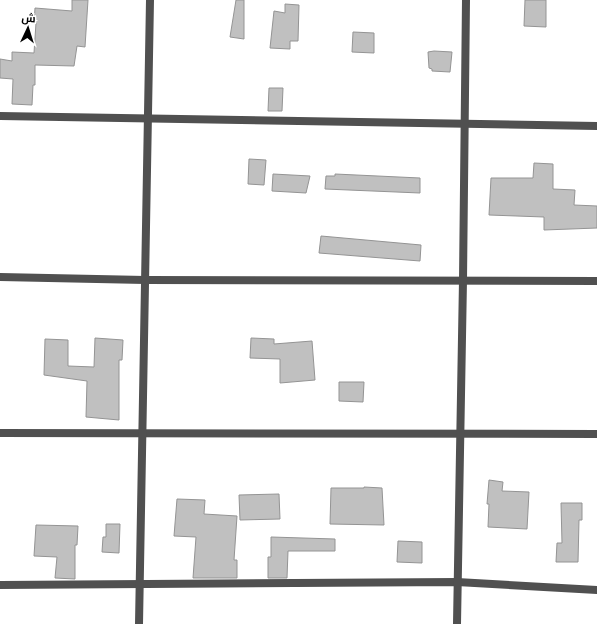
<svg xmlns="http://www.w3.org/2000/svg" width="597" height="624" font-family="Roboto,Cairo,sans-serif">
	<rect width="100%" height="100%" fill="#fff"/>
	<g fill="#c0c0c0" stroke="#949494">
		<path d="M72 0H88L85 47 77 46 74 66 35 65V85H33L32 105 12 104 13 79 0 78V59L12 61V52L34 53 36 23H34L35 8 72 11Z"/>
		<path d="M236 0H244V39L230 37Z"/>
		<path d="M525 0H546V27L524 26Z"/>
		<path d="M285 4 299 5 298 41H290V49L270 48 274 11 285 13Z"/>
		<path d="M353 32 374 33V53L352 52Z"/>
		<path d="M434 51 452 52 450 72 432 71V69L429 68 428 52Z"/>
		<path d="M269 88H283L282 111H268Z"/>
		<path d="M249 159 266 160 264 185 248 184Z"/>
		<path d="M534 163 553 164V189L575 190 574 205 597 206V228L544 230V217L489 215 491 178H533Z"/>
		<path d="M273 174 310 176 306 193 272 191Z"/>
		<path d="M335 174 420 178V193L325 189 326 176H335Z"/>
		<path d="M321 236 421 245 420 261 319 253Z"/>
		<path d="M95 338 123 340 122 360H119V420L86 417 87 381 44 375 45 339 68 340V366L94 367Z"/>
		<path d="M251 338 274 339V344L312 341 315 380 280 383V359L250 358Z"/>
		<path d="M339 382H364L363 402 339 401Z"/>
		<path d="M489 480 503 482 502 491 529 492 527 529 488 527 489 504H487Z"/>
		<path d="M364 487 382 488 384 525 330 524 331 488H364Z"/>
		<path d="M279 494 280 519 240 520 239 495Z"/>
		<path d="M177 499 205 500 204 514 237 516 234 560H237V578H193L196 537 174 536Z"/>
		<path d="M561 503H582V520H579L578 562H556L557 543H562Z"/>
		<path d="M106 524H120L119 553 102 552 103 537H106Z"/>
		<path d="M36 525 78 526 77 545H75V579L55 578 57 557 34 556Z"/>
		<path d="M271 537 335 539V551H288L287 578H268V557H271Z"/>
		<path d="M398 541 422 542V563L397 562Z"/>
	</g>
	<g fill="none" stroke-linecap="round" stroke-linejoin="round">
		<g stroke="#505050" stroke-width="8">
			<path d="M0 116C199 121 398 121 597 126"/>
			<path d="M0 277 145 280 597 281"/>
			<path d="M0 433 597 434"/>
			<path d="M0 585 457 582 597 590"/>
			<path d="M139 624 150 0"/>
			<path d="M457 624 463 280 466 0"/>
		</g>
	</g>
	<g transform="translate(28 28) rotate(4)" stroke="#ffffff" stroke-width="3" paint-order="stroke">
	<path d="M0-3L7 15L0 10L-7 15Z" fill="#000000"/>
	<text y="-6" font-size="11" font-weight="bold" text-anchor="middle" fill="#000000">ش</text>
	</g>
</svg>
